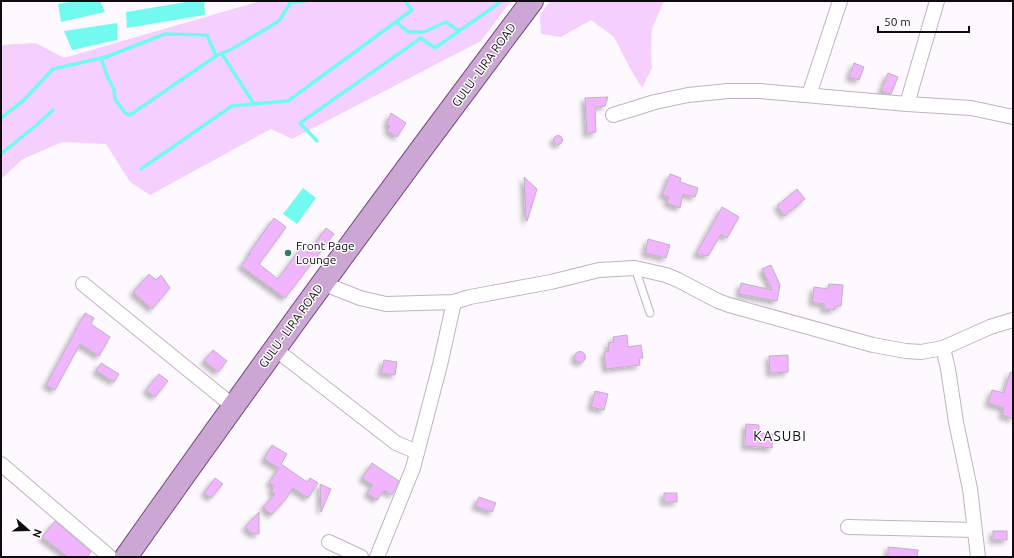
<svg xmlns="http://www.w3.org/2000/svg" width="1014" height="558" font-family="Ubuntu,sans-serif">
	<defs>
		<filter id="shadow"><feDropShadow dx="-3.5" dy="3.5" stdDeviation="2" flood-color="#0004"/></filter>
	</defs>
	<rect width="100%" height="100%" fill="#fef9ff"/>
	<g fill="#f5cffd">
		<path d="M260 1H511L481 41 292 139 271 129 150 195 130 182 106 144 62 142 23 159 1 179V45L36 43 64 58Z"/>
		<path d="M550 1H664L652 29 651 49 652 68 642 88 631 70 614 37 591 20 561 37 541 34 540 15Z"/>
	</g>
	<g fill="#73faf0">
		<path d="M75 1H100L105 12 61 22 58 4Z"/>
		<path d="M192 1H204L205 15 127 28 126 12Z"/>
		<path d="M117 23V40L72 50 64 31Z"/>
		<path d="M303 188 316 198 297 224 283 214Z"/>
	</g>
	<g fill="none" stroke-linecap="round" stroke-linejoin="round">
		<g stroke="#73faf0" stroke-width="3.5">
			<path d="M396 22 408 32H424L446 22 459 31"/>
			<path d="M222 54 254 104"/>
			<path d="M101 58 108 78 114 89 115 99 125 113 130 115 216 56"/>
			<path d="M1 118 24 100 53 69 106 57 165 34 207 35 216 56 232 49 279 21 291 2 306 1"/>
			<path d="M317 141 300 123 421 38 435 48 502 1"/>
			<path d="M1 154 39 123 53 110"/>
			<path d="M141 169 232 106 288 101 412 10 405 1"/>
		</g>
	</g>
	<g fill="#f1b4fe" stroke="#beb2c1" filter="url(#shadow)">
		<path d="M854 63 864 67 859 80 849 77Z"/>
		<path d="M888 73 898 77 891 94 881 91Z"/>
		<path d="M608 97 605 106 595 107 596 132 587 134 585 98Z"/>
		<path d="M391 113 406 123 397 137 387 130 390 127 387 124Z"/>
		<circle cx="558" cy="140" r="4.5"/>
		<path d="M670 174 681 178 680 182 698 188 695 197 683 194 680 208 667 203 669 197 662 195Z"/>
		<path d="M524 177 537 189 527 221 526 220Z"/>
		<path d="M797 189 805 199 791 211 790 210 785 216 777 206Z"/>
		<path d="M722 207 739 217 727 238 721 234 708 256 696 254Z"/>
		<path d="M274 218 286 227 259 264 278 279 301 248 308 253 326 228 334 234 285 298 241 266 250 254 249 253Z"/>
		<path d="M648 239 670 245 666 258 645 253Z"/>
		<path d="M771 265 780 285 777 301 739 294 741 283 772 290 762 269Z"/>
		<path d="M149 274 156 280 161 275 170 288 152 309 133 292Z"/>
		<path d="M829 284 843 285 841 306H835L834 310 824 309V304L812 302 814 287 828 289Z"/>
		<path d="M85 313 94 318 91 324 110 337 99 356 80 344 55 390 46 385Z"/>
		<path d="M627 335 628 347 641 345 643 358H639L640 365 606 369 604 352 609 351 608 343 614 342 613 337Z"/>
		<path d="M213 350 227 361 218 372 204 361Z"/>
		<circle cx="580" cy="357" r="5.5"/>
		<path d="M788 355V372L770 373 769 356Z"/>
		<path d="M384 360 397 362 395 375 381 373Z"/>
		<path d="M101 363 119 374 114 382 96 371Z"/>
		<path d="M1010 372 1013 373V419L1002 415 1004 408 988 403 992 390 1004 393Z"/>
		<path d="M159 374 168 381 155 397 146 390Z"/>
		<path d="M595 391 608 394 604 410 591 407Z"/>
		<path d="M746 424 759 425V433L773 434 772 448 745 446Z"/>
		<path d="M272 445 287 454 281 464 307 482 310 478 318 483 308 498 293 488 285 500 271 515 263 507 275 494 271 491 274 486 269 483 279 468 264 459Z"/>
		<path d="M372 463 399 481 392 495 384 490 377 500 367 493 373 485 362 478Z"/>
		<path d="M215 478 223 484 211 498 204 493Z"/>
		<path d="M320 484 331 489 321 512Z"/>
		<rect x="664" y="493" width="13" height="9"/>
		<path d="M479 497 496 503 492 512 475 506Z"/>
		<path d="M259 512V534H253L245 527Z"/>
		<path d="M55 521 91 552 87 557H68L42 537Z"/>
		<rect x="993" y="531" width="14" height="9"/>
		<path d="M888 547 918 550 917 557H888Z"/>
	</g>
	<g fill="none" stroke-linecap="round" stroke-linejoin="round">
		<g stroke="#bfb3c2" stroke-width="9">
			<path id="service" d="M635 268 650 313"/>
		</g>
		<g stroke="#bfb3c2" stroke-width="16">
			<g id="minor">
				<path d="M809 95 840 1"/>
				<path d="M907 104 937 1"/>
				<path d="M613 115 655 102 688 95 728 91H760L907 104 971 108 1013 117"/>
				<path d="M322 283 360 298 386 304 454 302 470 297 551 282 599 270 635 268 666 275 678 280 718 301 729 305 873 345 906 351 921 352 943 348 990 327 1013 320"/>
				<path d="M83 284 233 406"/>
				<path d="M943 348 948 369 956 422 970 489 978 557"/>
				<path d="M275 349 396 443 417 452"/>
				<path d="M1 464 110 557"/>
				<path d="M848 527 974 530"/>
				<path d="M329 542 361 557"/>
				<path d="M377 557 413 468 440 365 454 302"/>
			</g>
		</g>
		<g stroke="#744b7d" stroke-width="24">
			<path id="primary" d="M126 557C258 370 394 184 532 1"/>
		</g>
		<use href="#service" stroke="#fff" stroke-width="7"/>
		<use href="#minor" stroke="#fff" stroke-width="14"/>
		<use href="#primary" stroke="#cca7d4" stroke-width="22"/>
	</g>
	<circle fill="#317973" stroke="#fff" stroke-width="1.5" cx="288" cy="253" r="4"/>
	<g text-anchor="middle" stroke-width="3" stroke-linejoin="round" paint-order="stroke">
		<g font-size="12" fill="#0f0b10" stroke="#fff">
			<text transform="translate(484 65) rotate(-54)" y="4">GULU - LIRA ROAD</text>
			<text transform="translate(291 326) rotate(-54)" y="4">GULU - LIRA ROAD</text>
		</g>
		<g font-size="12" fill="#0f0b10" stroke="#fff" text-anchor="start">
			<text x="296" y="250">Front Page<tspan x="296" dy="14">Lounge</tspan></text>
		</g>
		<g font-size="14" letter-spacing="1" fill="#0f0b10" stroke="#fff">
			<text x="780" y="441">KASUBI</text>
		</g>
	</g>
	<rect width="1014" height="558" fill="none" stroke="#0f0b10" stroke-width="4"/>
	<g transform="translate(28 530) rotate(110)" stroke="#ffffff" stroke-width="3" paint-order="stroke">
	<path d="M0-3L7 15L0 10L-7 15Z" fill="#0f0b10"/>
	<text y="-6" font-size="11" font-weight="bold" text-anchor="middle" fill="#0f0b10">N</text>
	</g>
	<path d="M878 26v6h91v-6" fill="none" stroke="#0f0b10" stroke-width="2"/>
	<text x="884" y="26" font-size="12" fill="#0f0b10" stroke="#ffffff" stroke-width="3" paint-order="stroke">50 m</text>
</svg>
